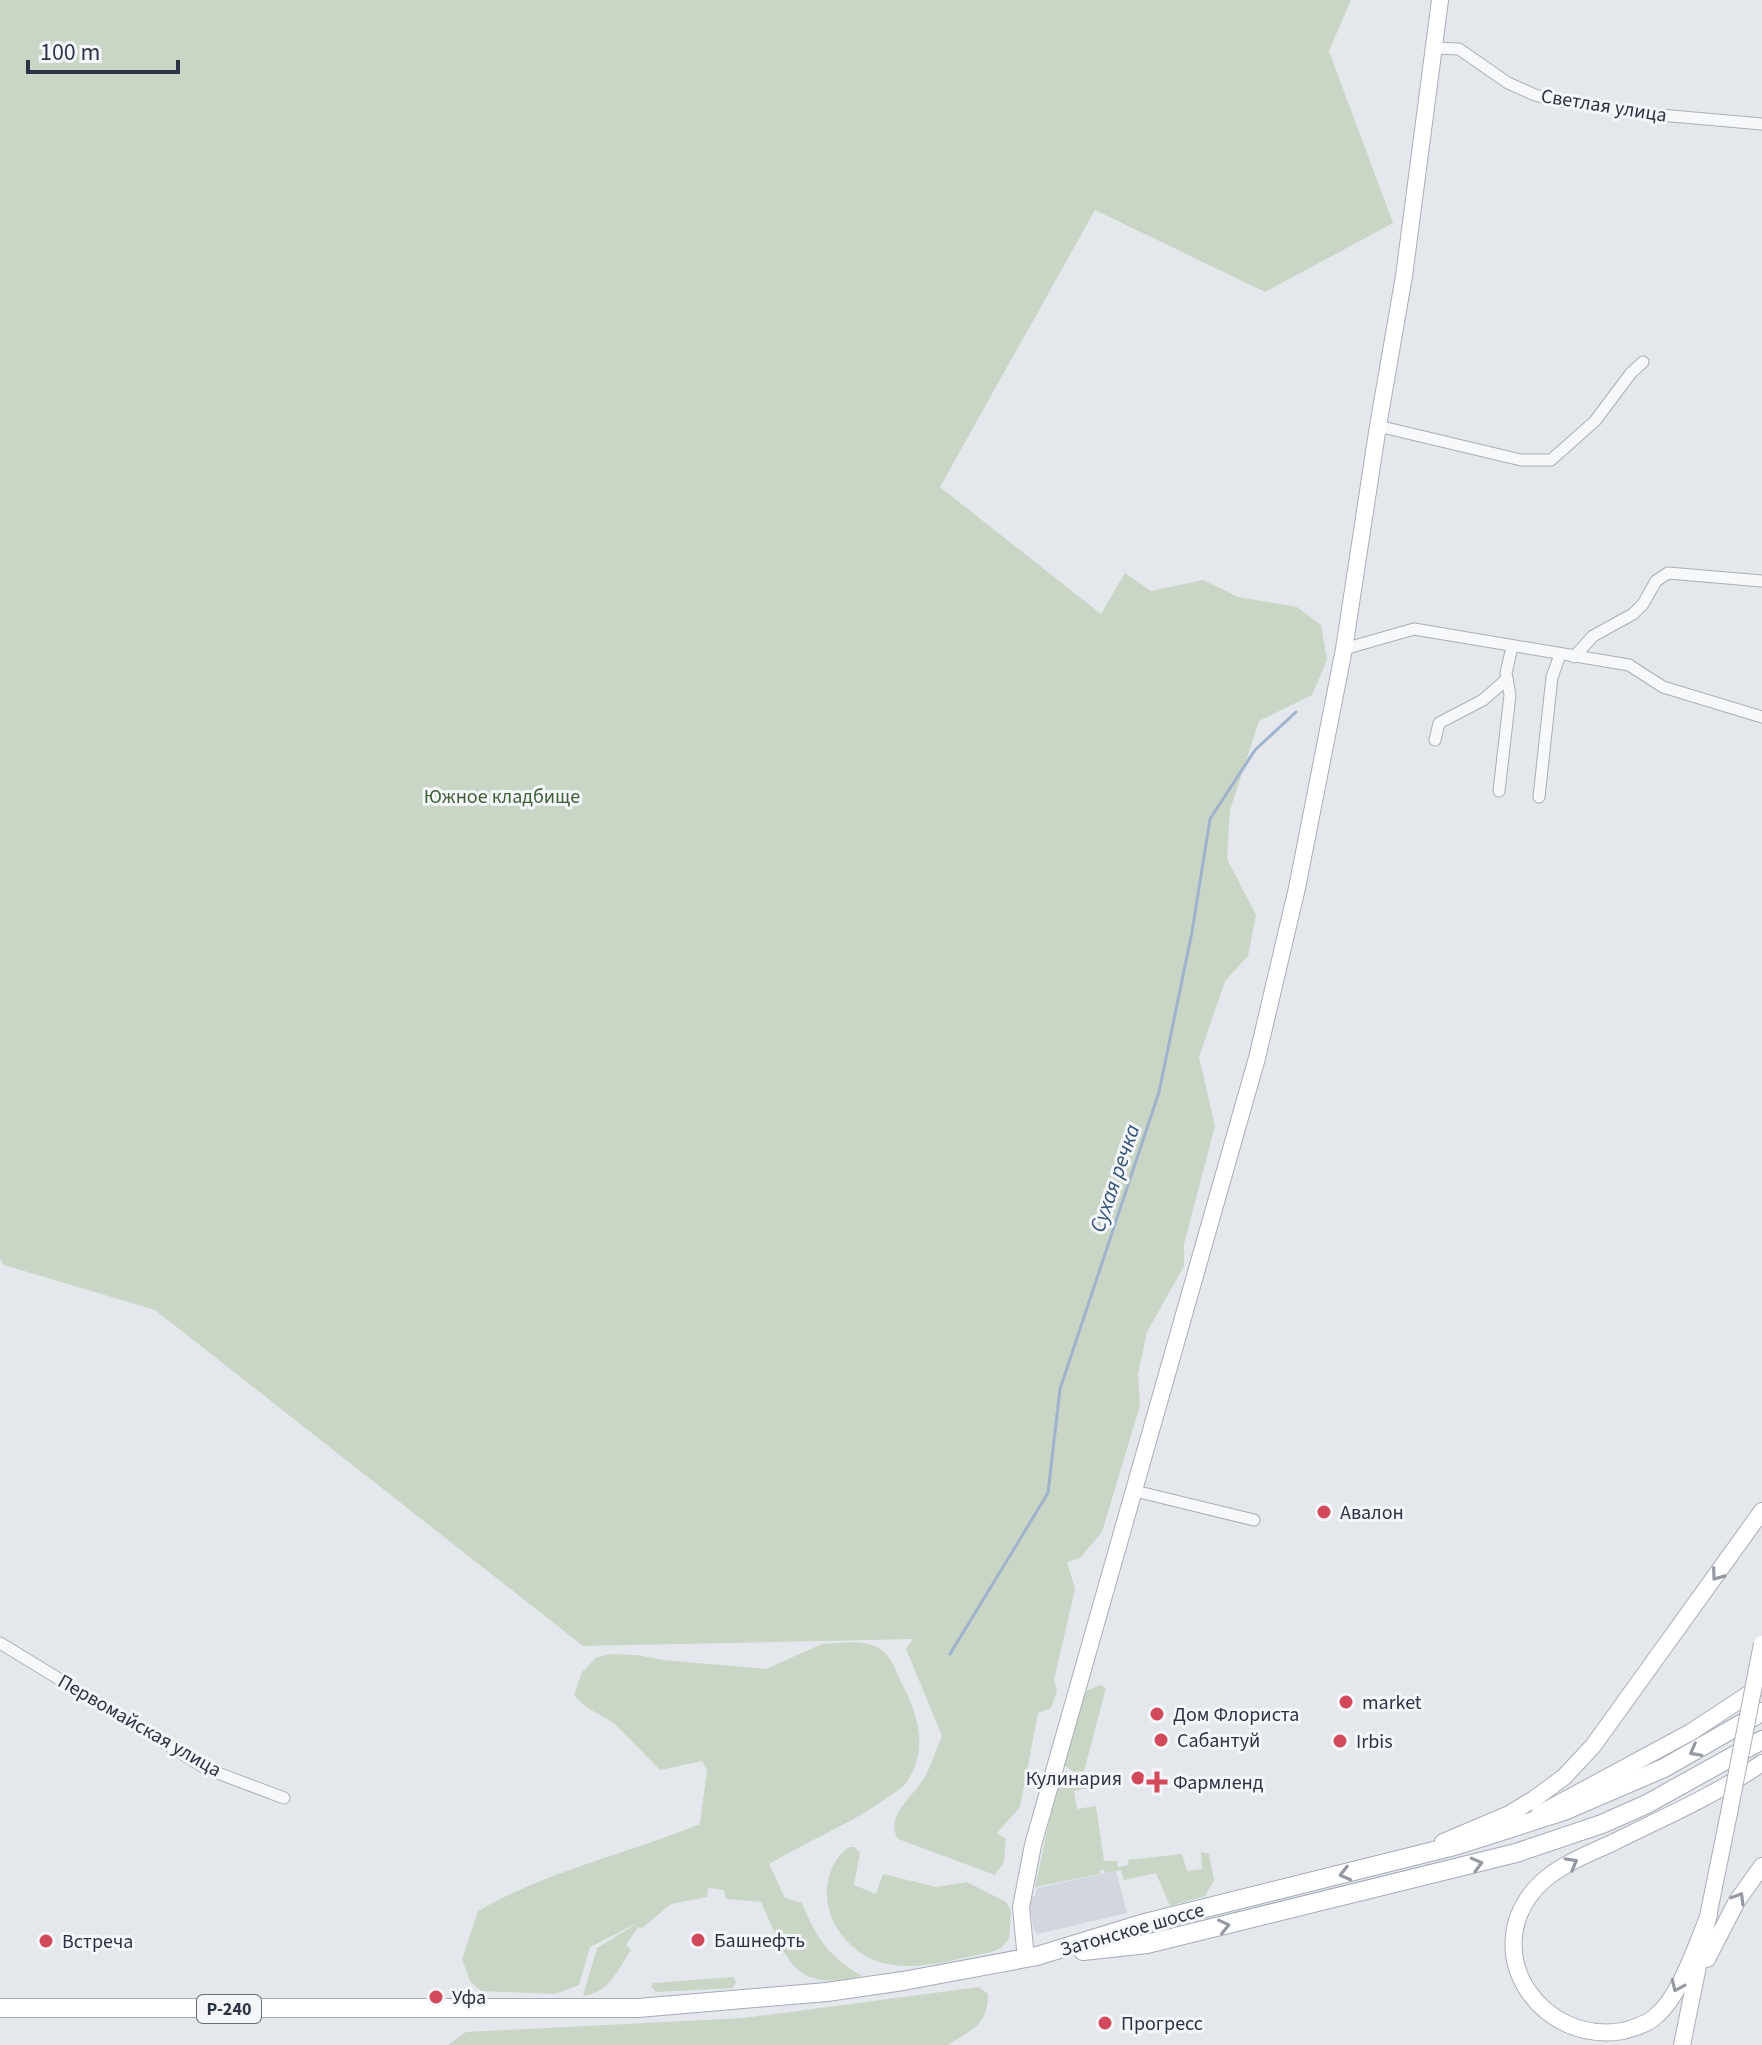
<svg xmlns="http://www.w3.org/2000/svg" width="1762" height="2045" font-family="'Source Sans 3',sans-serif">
	<rect width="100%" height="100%" fill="#e4e7ec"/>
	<path fill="#d2d6de" d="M1116 1871 1127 1913 1037 1934 1033 1928 1029 1898 1035 1896 1037 1888Z"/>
	<g fill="#c9d6c5">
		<path d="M0 0H1351L1329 51 1393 223 1265 292 1095 210 940 487 1101 614 1125 573 1151 591 1203 580 1238 597 1297 607 1321 625 1327 660 1312 695 1259 721 1230 810 1227 859 1256 915 1248 956 1225 981 1199 1057 1215 1126 1184 1244V1266L1147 1332 1138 1374 1140 1405 1102 1532 1080 1558 1067 1562 1075 1589 1054 1680 1057 1691 1051 1708 1038 1713 1020 1807 997 1833 1006 1839 1004 1862 995 1875 898 1839C884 1816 914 1796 924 1778 932 1765 936 1749 942 1736L906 1649 913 1639 583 1646 155 1310 4 1265 0 1259Z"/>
		<path d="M854 1642C889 1644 890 1659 904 1688 920 1719 927 1751 907 1782 903 1788 894 1793 888 1797 851 1824 807 1841 769 1864L785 1898 802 1903C817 1939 828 1956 862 1976 790 1994 786 1955 761 1902L726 1899 724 1890 708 1888 707 1897 671 1904 642 1928 638 1927 626 1945 631 1950C618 1970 609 1993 583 1996L597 1948 639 1922 590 1947 579 1985 555 1994 481 1991 470 1981 462 1959 478 1911C547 1871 627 1854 700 1824L707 1770 702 1761 660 1770 614 1723 586 1707 574 1695 582 1672 596 1658 610 1654 637 1655 663 1660 766 1669 822 1644Z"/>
		<path d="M1100 1685 1106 1688 1084 1771 1074 1772 1064 1765 1086 1691Z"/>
		<path d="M1066 1780 1093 1787 1074 1791 1077 1809 1096 1806 1104 1861H1117L1118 1867 1129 1865 1128 1860 1182 1854 1187 1871 1202 1869 1201 1852 1209 1854 1214 1880 1205 1896 1170 1906 1156 1873 1124 1880 1121 1870 1105 1873 1104 1870H1100V1874L1035 1887 1057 1786Z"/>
		<path d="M849 1847H854L860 1853 854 1885 876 1894 883 1874 936 1887 967 1882 1006 1902 1011 1911 1009 1939 1001 1948 992 1952C943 1961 885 1984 846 1940 834 1927 828 1913 827 1896 826 1878 834 1857 849 1847Z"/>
		<path d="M733 1977 736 1982 733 1988 656 1992 651 1986 654 1983Z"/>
		<path d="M979 1987 988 1994C988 2026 972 2029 948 2045H448L466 2032 744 2018Z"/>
	</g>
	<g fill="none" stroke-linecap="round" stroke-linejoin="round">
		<path stroke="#9fb4cc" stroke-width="3" d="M950 1654 1048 1493 1060 1389 1159 1092 1192 932 1210 819 1255 750 1296 712"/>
		<g stroke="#a9aeb7" stroke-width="13">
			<g id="street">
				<path d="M1434 48 1459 49 1508 83 1535 95 1554 100 1649 114 1762 124"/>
				<path d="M1378 426 1521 460H1551L1595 421 1631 373 1643 362"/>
				<path d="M1344 649 1414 629 1629 665 1663 687 1762 717"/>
				<path d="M1574 657 1593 636 1633 614 1643 604 1656 581 1668 573 1762 581"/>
				<path d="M1435 740 1439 723 1483 700 1507 679"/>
				<path d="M1499 791 1510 695 1506 673 1512 647"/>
				<path d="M1539 797 1552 677 1560 655"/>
				<path d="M1135 1491 1254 1520"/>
				<path d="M0 1643 207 1769 284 1798"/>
			</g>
		</g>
		<g stroke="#a9aeb7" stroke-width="18">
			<g id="secondary">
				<path d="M1539 1814 1691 1732 1761 1686"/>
				<path d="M1443 1842 1509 1814 1534 1799 1564 1777 1593 1746 1762 1511"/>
				<path d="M1709 1915C1696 1945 1681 1995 1656 2016 1648 2024 1634 2028 1623 2031 1541 2045 1479 1954 1535 1889 1554 1867 1586 1855 1612 1843 1662 1818 1716 1795 1762 1763"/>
				<path d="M1026 1959 1021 1907 1033 1845 1257 1058 1297 888 1344 649 1378 426 1404 276 1440 0"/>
				<path d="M1707 1959 1737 1901 1762 1866"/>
				<path d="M1682 2045 1729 1813"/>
			</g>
		</g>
		<g stroke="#a3abb8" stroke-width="20">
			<g id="primary">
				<path d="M1083 1951 1147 1944 1516 1853 1602 1824 1647 1804 1762 1740"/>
				<path d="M0 2008H638L827 1992 903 1981 1037 1956 1141 1924 1458 1845 1564 1811 1664 1768 1762 1712"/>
			</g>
		</g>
		<use href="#street" stroke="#f7f8fa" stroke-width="11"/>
		<use href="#secondary" stroke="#fff" stroke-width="16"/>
		<use href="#primary" stroke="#fff" stroke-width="18"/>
		<g stroke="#a9aeb7" stroke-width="18" stroke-linecap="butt">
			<path id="secondary-bridge" d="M1729 1813 1762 1644"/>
		</g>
		<use href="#secondary-bridge" stroke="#fff" stroke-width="16"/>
	</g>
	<defs><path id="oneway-chevron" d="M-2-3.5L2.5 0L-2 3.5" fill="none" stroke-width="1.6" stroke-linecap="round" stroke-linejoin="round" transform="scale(2)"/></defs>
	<g stroke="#959aa2">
		<use href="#oneway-chevron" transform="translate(1717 1575) rotate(126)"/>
		<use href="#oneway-chevron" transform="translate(1695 1751) rotate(152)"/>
		<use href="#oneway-chevron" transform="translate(1572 1863) rotate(-29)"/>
		<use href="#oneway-chevron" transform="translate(1477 1864) rotate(-15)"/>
		<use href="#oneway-chevron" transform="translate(1345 1874) rotate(166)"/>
		<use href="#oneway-chevron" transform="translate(1739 1898) rotate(-59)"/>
		<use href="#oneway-chevron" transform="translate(1224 1926) rotate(-13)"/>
		<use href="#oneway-chevron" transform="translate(1677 1986) rotate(114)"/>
	</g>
	<g fill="#d1495b" stroke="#f4f6f9" stroke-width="3">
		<circle cx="1324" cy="1512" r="8"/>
		<circle cx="1346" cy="1702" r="8"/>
		<circle cx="1157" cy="1714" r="8"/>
		<circle cx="1161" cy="1740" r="8"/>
		<circle cx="1340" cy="1741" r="8"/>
		<circle cx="1138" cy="1778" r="8"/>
		<path d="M1153 1770h8v8h8v8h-8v8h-8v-8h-8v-8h8z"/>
		<circle cx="698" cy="1940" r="8"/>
		<circle cx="46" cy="1941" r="8"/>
		<circle cx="436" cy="1997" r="8"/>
		<circle cx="1105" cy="2023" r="8"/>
	</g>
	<g text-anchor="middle" stroke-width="6" stroke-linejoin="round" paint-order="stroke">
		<rect fill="#f4f6f9" stroke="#676e7b" stroke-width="2" x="197" y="1995" width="64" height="28" rx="6"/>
		<g font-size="18" font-weight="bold" fill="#2b3445">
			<text x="229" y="2015">Р-240</text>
		</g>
		<g font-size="20" fill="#2b3445" stroke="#f4f6f9">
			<text transform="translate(1604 105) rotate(9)" y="7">Светлая улица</text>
			<text transform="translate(140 1725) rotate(30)" y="7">Первомайская улица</text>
			<text transform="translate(1132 1929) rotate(-16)" y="7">Затонское шоссе</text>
		</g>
		<g font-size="20" fill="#3f6138" stroke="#f4f6f9">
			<text x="502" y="803">Южное кладбище</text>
		</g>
		<g font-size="20" fill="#2b3445" stroke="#f4f6f9" text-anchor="start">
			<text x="1340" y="1519">Авалон</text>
			<text x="1362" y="1709">market</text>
			<text x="1173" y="1721">Дом Флориста</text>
			<text x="1177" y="1747">Сабантуй</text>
			<text x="1356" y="1748">Irbis</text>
			<text x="1122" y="1785" text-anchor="end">Кулинария</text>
			<text x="1173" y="1789">Фармленд</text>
			<text x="714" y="1947">Башнефть</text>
			<text x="62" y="1948">Встреча</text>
			<text x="452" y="2004">Уфа</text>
			<text x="1121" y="2030">Прогресс</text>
		</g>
		<g font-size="22" font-style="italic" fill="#34527a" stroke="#f4f6f9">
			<text transform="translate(1114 1178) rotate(-71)" y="8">Сухая речка</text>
		</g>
	</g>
	<path d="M28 60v12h150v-12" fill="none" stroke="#2b3445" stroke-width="4"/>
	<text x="40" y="60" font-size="24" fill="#2b3445" stroke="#f4f6f9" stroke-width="6" paint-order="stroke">100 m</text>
</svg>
